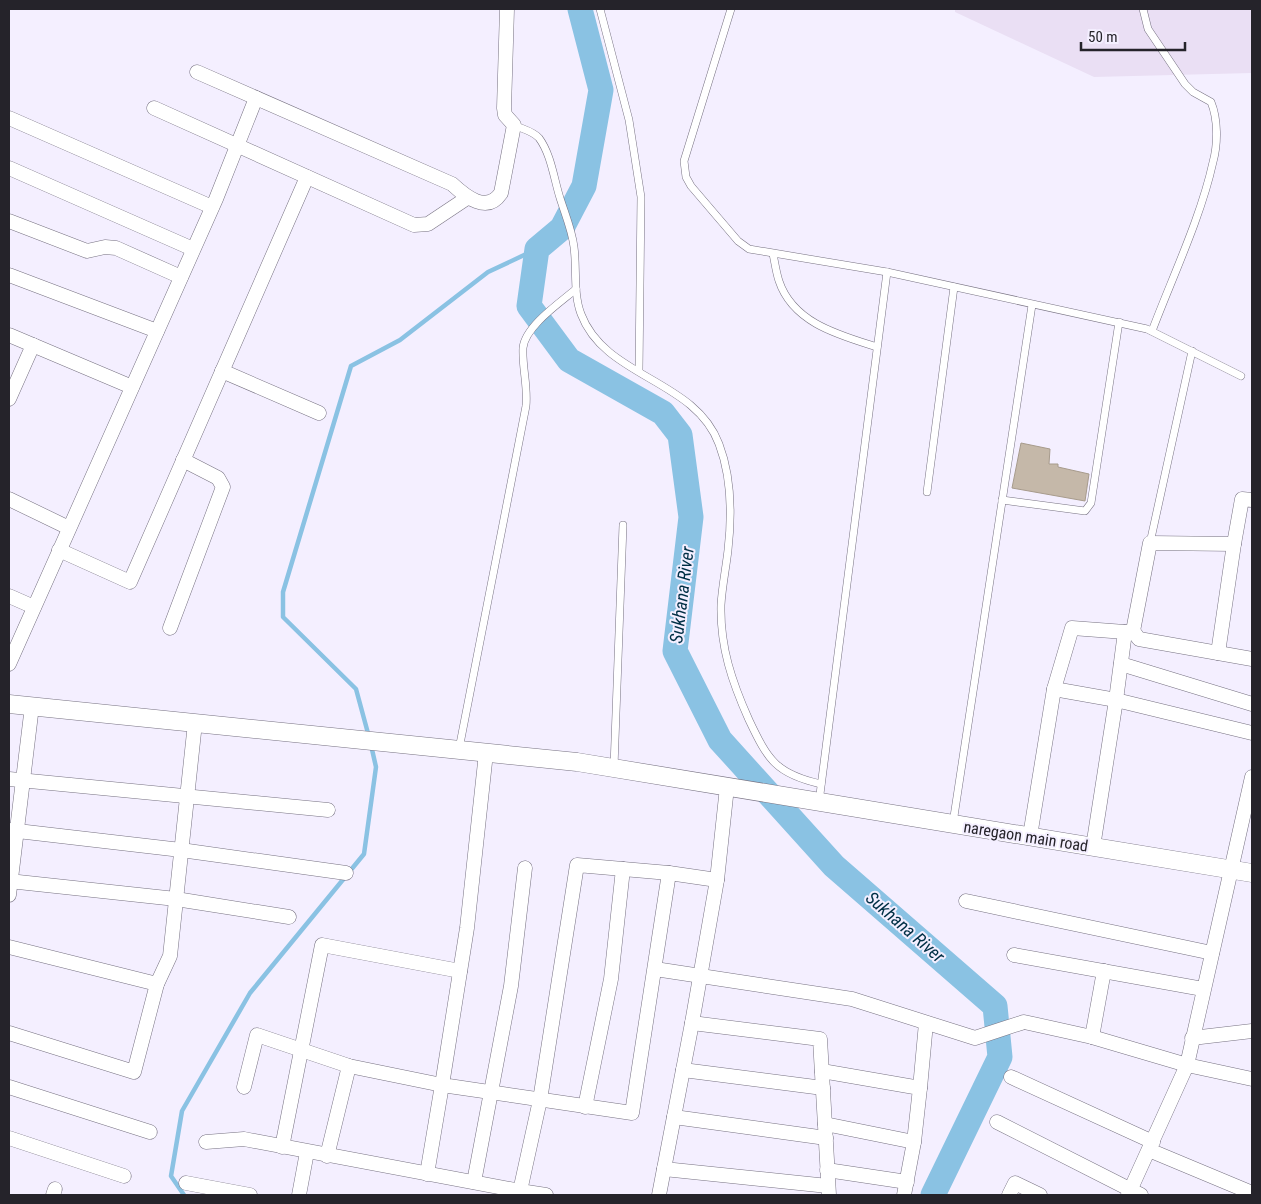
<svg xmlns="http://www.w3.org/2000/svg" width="1261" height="1204" font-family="'Roboto Condensed',sans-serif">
	<rect width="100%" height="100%" fill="#f4efff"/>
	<path fill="#eadff4" d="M955 9H1252V73L1094 77 955 12Z"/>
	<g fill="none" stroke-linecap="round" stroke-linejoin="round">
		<g stroke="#8ac2e3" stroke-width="4.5">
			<path d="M369 737 356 689 283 617V592L351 366 400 340 488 272 537 249"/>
			<path d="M184 1195 171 1176 182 1111 250 993 364 854 376 767 371 745"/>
		</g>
		<path stroke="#8ac2e3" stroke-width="25" d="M580 9 601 90 584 186 562 228 537 249 529 306 569 360 663 413 680 435 691 517 675 651 720 740 834 866 995 1006 1000 1057 933 1195"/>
	</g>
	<path fill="#c5b8a9" stroke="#a79b8c" d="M1021 443 1050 449 1049 464H1058V467L1089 474 1085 501 1012 488Z"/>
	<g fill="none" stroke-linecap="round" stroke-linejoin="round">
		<g stroke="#777282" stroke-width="8">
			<g id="service">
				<path d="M600 9 629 120 641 197 639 371"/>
				<path d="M731 9 684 161 686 177 691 186 738 241 749 249 887 272 1147 329 1241 376"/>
				<path d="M1143 9 1148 29 1185 84 1193 92 1211 102C1218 119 1218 144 1213 162 1201 217 1172 278 1152 331"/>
				<path d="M514 125C522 129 533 131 539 138 551 154 554 179 560 198 565 214 572 230 574 247 577 269 573 293 581 314 605 378 695 379 719 444 732 478 732 515 728 550 726 568 722 587 721 605 720 647 732 682 749 720 768 760 776 774 821 784"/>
				<path d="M773 254C775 263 776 272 779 281 793 323 839 335 877 347"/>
				<path d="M927 492 954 287"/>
				<path d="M1002 500 1085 511 1091 503 1119 322"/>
				<path d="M1150 543 1192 351"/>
				<path d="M459 749 526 406C528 386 522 367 523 348 525 326 561 302 576 289"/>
				<path d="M614 767 623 525"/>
				<path d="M819 802 887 272"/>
				<path d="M953 823 1032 305"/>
			</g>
		</g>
		<g stroke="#777282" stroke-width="15">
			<g id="minor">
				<path d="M197 72 452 184C466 197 487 214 501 193L514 125 505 115 504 108 507 9"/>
				<path d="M154 108 414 225 428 224 467 198"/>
				<path d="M9 118 212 207"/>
				<path d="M9 168 193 249"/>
				<path d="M9 221 87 251 105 247 116 248 181 277"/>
				<path d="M9 275 157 331"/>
				<path d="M9 335 132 387"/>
				<path d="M222 371 319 413"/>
				<path d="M9 399 33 345"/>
				<path d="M9 499 69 528"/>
				<path d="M59 550 130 582 307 177"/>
				<path d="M9 596 34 607"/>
				<path d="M170 628 223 487 218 478 183 460"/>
				<path d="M1133 631 1139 639 1252 659"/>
				<path d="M1218 653 1234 544"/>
				<path d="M9 664 216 199 256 98"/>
				<path d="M1121 664 1252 704"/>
				<path d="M1054 689 1072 628 1125 632"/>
				<path d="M486 753 467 928 442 1085 632 1113 669 873 717 880 692 1023 659 1195"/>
				<path d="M9 779 328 810"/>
				<path d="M9 830 181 850 346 873"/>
				<path d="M1030 836 1054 689 1116 700 1125 632 1133 631 1150 543 1234 544 1242 499 1252 500"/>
				<path d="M1093 847 1116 700 1252 733"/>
				<path d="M717 880 727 787"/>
				<path d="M9 881 176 899 289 917"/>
				<path d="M9 895 32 706"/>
				<path d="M966 901 1212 953"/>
				<path d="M9 947 157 984"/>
				<path d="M1014 955 1203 989"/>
				<path d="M655 969 852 999 975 1038 1024 1022 1092 1037 1187 1065 1252 1079"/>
				<path d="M692 1023 820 1039 829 1195"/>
				<path d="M9 1033 134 1072 157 984 170 956 195 723"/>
				<path d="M1092 1037 1104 971"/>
				<path d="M1192 1038 1252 1031"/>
				<path d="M683 1070 823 1088"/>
				<path d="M822 1071 920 1088 914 1142 904 1195"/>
				<path d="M1011 1077 1153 1142"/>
				<path d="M9 1087 150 1132"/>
				<path d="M244 1087 257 1035 349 1066 442 1085 427 1174"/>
				<path d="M920 1088 926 1023"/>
				<path d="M585 1107 611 979 623 869"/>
				<path d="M674 1117 826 1138"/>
				<path d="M997 1122 1141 1195"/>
				<path d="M825 1124 914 1142"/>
				<path d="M9 1138 124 1176"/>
				<path d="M206 1142 244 1139 520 1191 519 1195"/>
				<path d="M282 1147 322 945 460 971"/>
				<path d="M1149 1150 1252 1193"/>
				<path d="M327 1156 349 1066"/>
				<path d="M664 1169 828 1186"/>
				<path d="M827 1170 907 1182"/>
				<path d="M474 1182 511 986 525 868"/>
				<path d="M186 1183 250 1195"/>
				<path d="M53 1195 55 1189"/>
				<path d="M299 1195 307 1152"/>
				<path d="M546 1195 520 1191 540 1100 577 865 669 873"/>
				<path d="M1009 1195 1015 1183 1040 1195"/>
				<path d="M1128 1195 1187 1065 1252 777"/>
			</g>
		</g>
		<g stroke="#777282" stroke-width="19">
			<path id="tertiary" d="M9 704 577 762 1252 873"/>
		</g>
		<use href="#service" stroke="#fff" stroke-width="7"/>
		<use href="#minor" stroke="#fff" stroke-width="14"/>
		<use href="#tertiary" stroke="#fff" stroke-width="18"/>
	</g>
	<g text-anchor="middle" stroke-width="4" stroke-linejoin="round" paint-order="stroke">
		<g font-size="16" fill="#25232a" stroke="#f4efff">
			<text transform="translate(1026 836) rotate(9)" y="6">naregaon main road</text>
		</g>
		<g font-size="18" font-style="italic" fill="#002f45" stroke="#f4efff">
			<text transform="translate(682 595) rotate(-83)" y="6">Sukhana River</text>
			<text transform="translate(905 927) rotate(41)" y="6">Sukhana River</text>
		</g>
	</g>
	<rect width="1261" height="1204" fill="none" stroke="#25232a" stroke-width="20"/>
	<path d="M1081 42v8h104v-8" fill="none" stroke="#25232a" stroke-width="2.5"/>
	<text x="1088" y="42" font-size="15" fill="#25232a" stroke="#f4efff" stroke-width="4" paint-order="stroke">50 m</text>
</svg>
